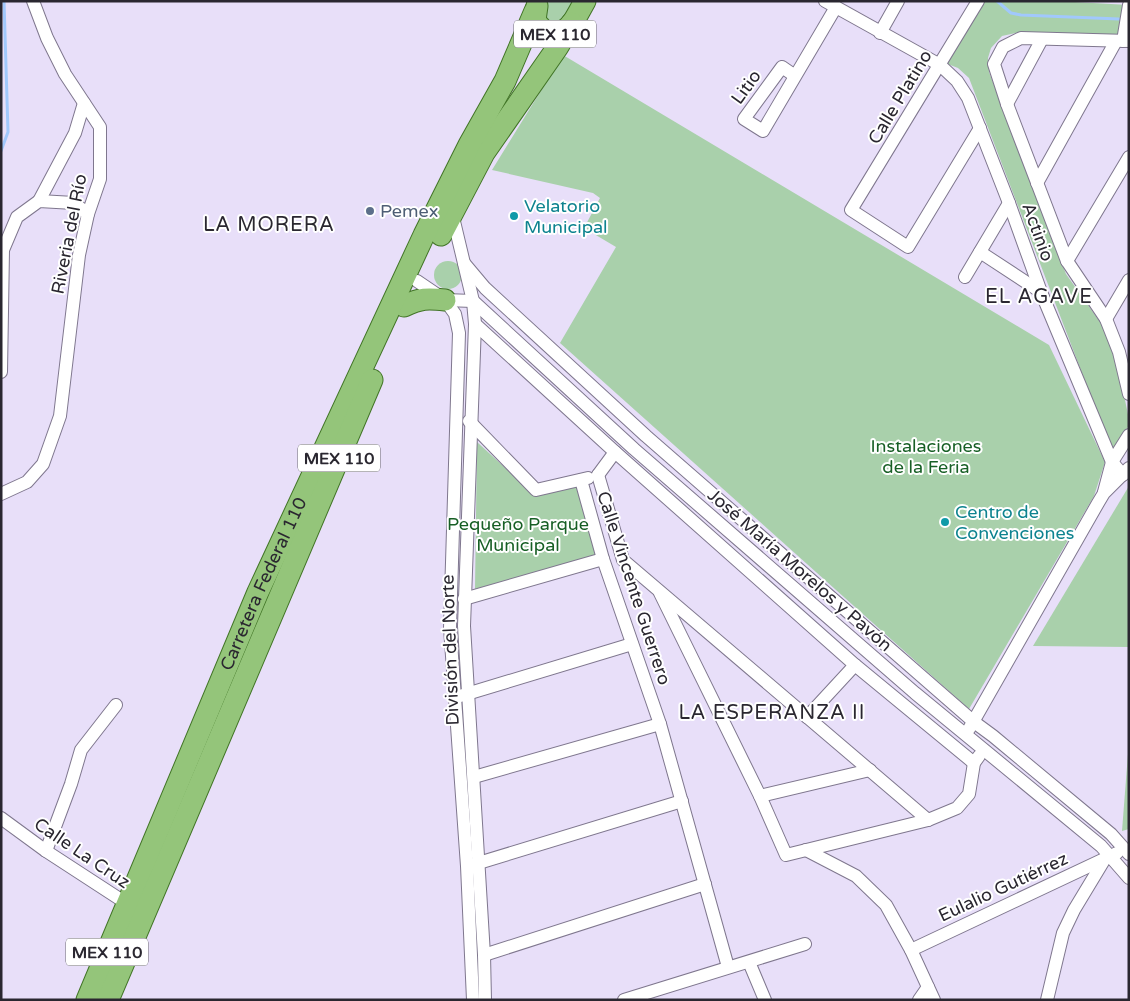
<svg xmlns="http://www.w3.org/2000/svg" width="1130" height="1001" font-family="'Varela Round',sans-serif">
	<rect width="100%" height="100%" fill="#e8dff9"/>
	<g fill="#a9d0ab">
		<path d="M541 1H576L565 17 554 26 537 15Z"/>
		<path d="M982 1H1057L1129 5V35L1020 32 1002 36 991 48 988 58 989 72 1066 274 1112 339 1129 419V425L1113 454 969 78 958 68 945 63Z"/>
		<path d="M563 55 1049 345 1105 462 1094 496 969 709 560 343 616 247 584 228 600 198 593 193 492 170Z"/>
		<circle cx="448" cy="275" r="14"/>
		<path d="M477 442 535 495 578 486 598 556 475 589Z"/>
		<path d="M1129 486V647L1033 646Z"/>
		<path d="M1129 741V829L1122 831Z"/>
	</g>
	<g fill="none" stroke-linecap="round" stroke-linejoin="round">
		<g stroke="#a1c8fc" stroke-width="3">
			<path d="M997 1 1011 13 1021 15 1119 19"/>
			<path d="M1 151 8 132 4 1"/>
		</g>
		<g stroke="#7f778e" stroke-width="14">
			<g id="street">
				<path d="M825 1 940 65 957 81 968 98 1009 203 1041 292 1112 462 1123 475"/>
				<path d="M978 1 851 210 908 247 980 128"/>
				<path d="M880 33 898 1"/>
				<path d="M1123 41 1129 5"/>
				<path d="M1129 41 1021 38 1003 47 994 64 1007 104 1067 261 1106 319 1119 352 1129 394"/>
				<path d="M795 76 782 67 744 119 763 131 836 7"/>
				<path d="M1007 104 1042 39"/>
				<path d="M1037 183 1116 41"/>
				<path d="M39 201 75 133 84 103"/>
				<path d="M452 213 473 301 475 324 464 626 484 955 485 1000"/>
				<path d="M980 252 1041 292"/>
				<path d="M1067 261 1129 157"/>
				<path d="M464 263 485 288 646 436 974 722 993 736 1111 834 1129 854"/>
				<path d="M965 277 1009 203"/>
				<path d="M417 281 445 300 455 314 459 333 450 628 467 866 473 1000"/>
				<path d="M445 300 473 301 634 449 915 693 1101 846 1129 878"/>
				<path d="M1106 319 1129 280"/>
				<path d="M475 324 615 452 855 665 974 763"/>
				<path d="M1 372 3 250 17 217 39 201 74 203 88 214"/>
				<path d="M469 421 536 490 588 478"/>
				<path d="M598 475 623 560 928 820"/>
				<path d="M598 475 615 452"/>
				<path d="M581 480 603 559 660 724 728 967"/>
				<path d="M1104 492 1112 462 1129 435"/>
				<path d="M1 494 27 482 43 464 60 416 79 255 88 214 100 179V127L65 74 47 38 33 1"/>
				<path d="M660 593 760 796 786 855 928 820 957 808 969 794 974 763 979 756"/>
				<path d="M464 599 603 559"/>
				<path d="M460 696 632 644"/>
				<path d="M807 717 855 665"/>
				<path d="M969 729 1098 503 1104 493 1129 468"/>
				<path d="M474 777 660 724"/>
				<path d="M760 796 870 770"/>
				<path d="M1 818 46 851 132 907"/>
				<path d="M806 850 856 876 886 905 911 950 934 1000"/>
				<path d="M46 851 71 784 81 750 116 705"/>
				<path d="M472 865 682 801"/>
				<path d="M911 950 1117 853"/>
				<path d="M484 955 705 884"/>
				<path d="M749 962 765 1000"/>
				<path d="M624 1000 805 944"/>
				<path d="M919 1000 928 987"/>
				<path d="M1047 1000 1063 933 1074 910 1106 857"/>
			</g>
		</g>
		<g stroke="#417426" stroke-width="23">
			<g id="primary">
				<path d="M537 6 535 20C544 37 562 37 573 22 577 16 581 8 585 1"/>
				<path d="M441 235 484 153 557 48 572 23"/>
				<path d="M404 306C421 298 427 298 445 300"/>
				<path id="s1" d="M87 1000 258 592 424 235 469 145 505 81 535 11"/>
				<path d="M108 1000 372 380"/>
			</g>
		</g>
		<use href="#street" stroke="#fff" stroke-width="12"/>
		<use href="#primary" stroke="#94c57a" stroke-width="21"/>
	</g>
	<circle fill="#5c6f8a" stroke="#fff" stroke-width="2" cx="370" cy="211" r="5"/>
	<g fill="#0f9aa8" stroke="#fff" stroke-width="2">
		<circle cx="514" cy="216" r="5"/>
		<circle cx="945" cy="522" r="5"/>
	</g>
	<g text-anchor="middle" stroke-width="4" stroke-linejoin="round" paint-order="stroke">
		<g fill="#fff" stroke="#6a686e" stroke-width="1">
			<rect x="514" y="20.5" width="82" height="27" rx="4"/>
			<rect x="298" y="444.5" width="82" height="27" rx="4"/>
			<rect x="66" y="938.5" width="82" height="27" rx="4"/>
		</g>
		<g font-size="16" font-weight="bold" fill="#2a2730">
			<text x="555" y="40">MEX 110</text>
			<text x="339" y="464">MEX 110</text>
			<text x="107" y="958">MEX 110</text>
		</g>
		<g font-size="18" fill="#2a2730" stroke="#fff">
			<text transform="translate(746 87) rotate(-54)" y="6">Litio</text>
			<text transform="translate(900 97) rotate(-59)" y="6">Calle Platino</text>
			<text transform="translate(1038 232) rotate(70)" y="6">Actinio</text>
			<text transform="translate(69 234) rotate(-79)" y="6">Riveria del Río</text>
			<text transform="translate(800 570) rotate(41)" y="6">José María Morelos y Pavón</text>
			<text dy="6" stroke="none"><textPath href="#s1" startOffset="452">Carretera Federal 110</textPath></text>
			<text transform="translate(634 588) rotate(72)" y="6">Calle Vincente Guerrero</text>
			<text transform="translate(450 650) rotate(-92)" y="6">División del Norte</text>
			<text transform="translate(82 853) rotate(34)" y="6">Calle La Cruz</text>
			<text transform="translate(1003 887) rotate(-25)" y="6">Eulalio Gutiérrez</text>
		</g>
		<g font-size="18" fill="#0d838f" stroke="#fff" text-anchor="start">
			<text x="524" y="212">Velatorio<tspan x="524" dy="21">Municipal</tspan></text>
			<text x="955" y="518">Centro de<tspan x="955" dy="21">Convenciones</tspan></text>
		</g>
		<g font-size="18" fill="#4e5e75" stroke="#fff" text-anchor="start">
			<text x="380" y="217">Pemex</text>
		</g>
		<g font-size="18" fill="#175f25" stroke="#fff">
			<text x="926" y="452">Instalaciones<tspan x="926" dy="21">de la Feria</tspan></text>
			<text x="518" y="530">Pequeño Parque<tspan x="518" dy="21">Municipal</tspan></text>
		</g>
		<g font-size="20" letter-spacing="1" fill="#2a2730" stroke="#fff">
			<text x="269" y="231">LA MORERA</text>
			<text x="1039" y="303">EL AGAVE</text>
			<text x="772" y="719">LA ESPERANZA II</text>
		</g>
	</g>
	<rect width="1130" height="1001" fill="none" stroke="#2a2730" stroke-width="5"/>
</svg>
